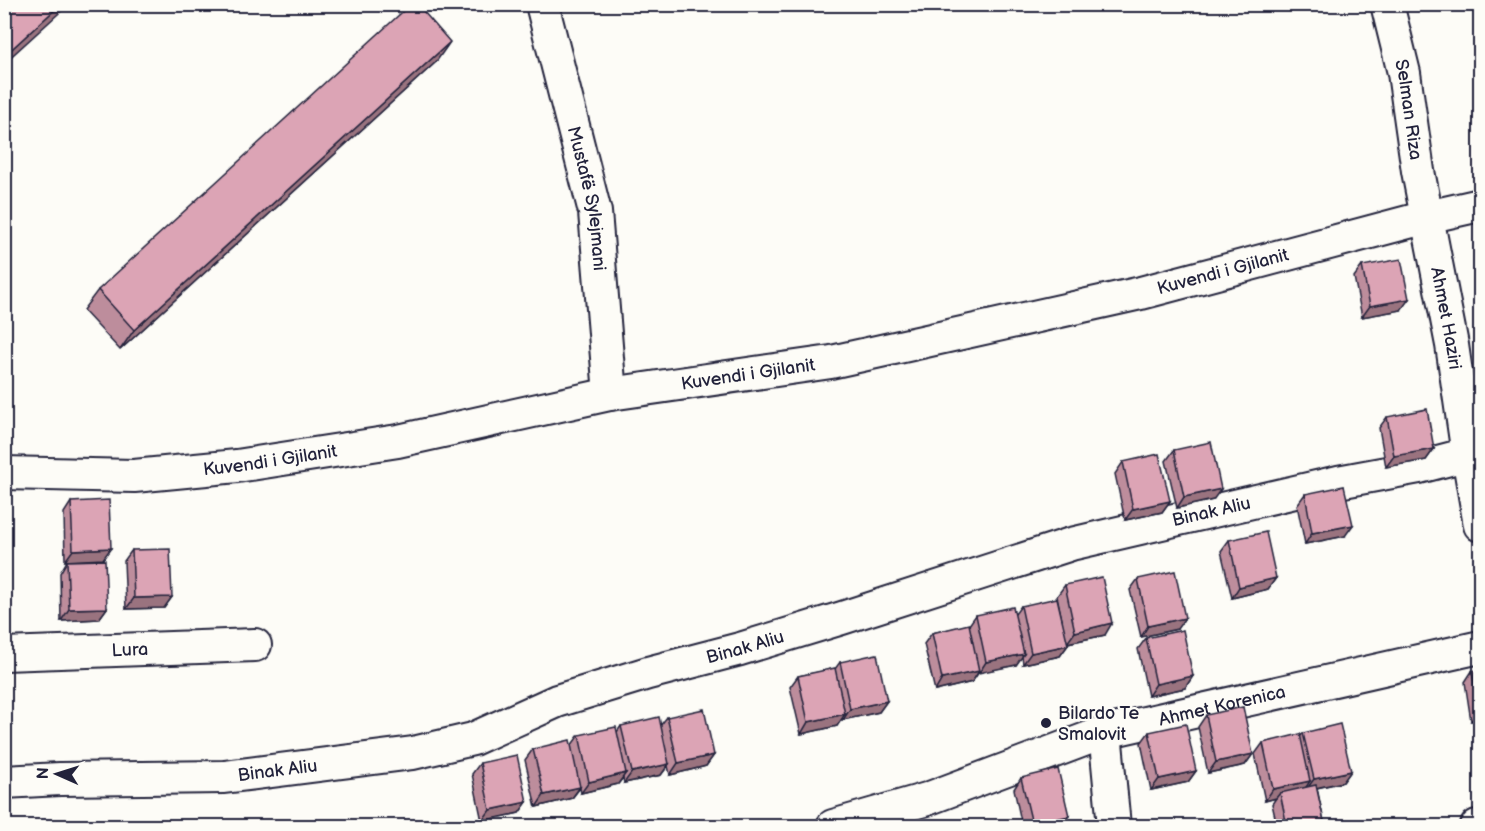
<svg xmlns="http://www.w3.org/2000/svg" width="1485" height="831" font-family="'Balsamiq Sans',sans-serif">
	<rect width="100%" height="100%" fill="#fdfcf7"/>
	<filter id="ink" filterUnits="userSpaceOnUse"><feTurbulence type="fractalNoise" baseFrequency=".0167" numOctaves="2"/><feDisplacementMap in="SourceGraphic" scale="12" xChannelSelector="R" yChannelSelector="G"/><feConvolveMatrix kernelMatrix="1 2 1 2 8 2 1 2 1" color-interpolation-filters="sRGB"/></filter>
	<g filter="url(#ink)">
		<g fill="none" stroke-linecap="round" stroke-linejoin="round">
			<g stroke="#22223b" stroke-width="36">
				<g id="street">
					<path id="s1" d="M542 4 595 212 610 394"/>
					<path id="s2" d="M1387 4 1404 73 1418 171 1452 345 1468 455 1480 525"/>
					<path id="s3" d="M4 473 134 476 237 466 398 441 610 394 831 362 926 341 1141 293 1427 217 1480 205"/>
					<path id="s4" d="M4 654 255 645"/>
					<path d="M1105 732 1114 826"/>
					<path id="s5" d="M4 782 60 779 224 777 413 753 473 739 557 701 648 673 740 649 842 618 1071 544 1338 482 1419 467 1480 451"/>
					<path id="s6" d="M833 826 927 799 1105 732 1480 647"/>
					<path d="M1477 826H1480"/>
				</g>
			</g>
			<use href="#street" stroke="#fdfcf7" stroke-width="32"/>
		</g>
		<g fill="#bd8d9c" stroke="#22223b" stroke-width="1.5">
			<path d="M436 62 120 350 83 310 98 290Z"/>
			<path d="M1362 266 1401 310 1362 317 1354 277Z"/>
			<path d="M1387 417 1434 449 1426 460 1386 467 1379 428Z"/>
			<path d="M1174 450 1213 500 1177 508 1166 461Z"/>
			<path d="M1123 462 1170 501 1162 512 1125 520 1115 474Z"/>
			<path d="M1305 494 1345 536 1305 544 1297 505Z"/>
			<path d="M71 502 103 559 65 561 64 513Z"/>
			<path d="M1229 540 1276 578 1268 589 1232 598 1221 551Z"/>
			<path d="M132 550 172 597 164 608 126 609 124 561Z"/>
			<path d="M67 561 107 608 99 619 61 621 60 573Z"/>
			<path d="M1138 579 1177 629 1141 637 1130 590Z"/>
			<path d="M1065 585 1105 635 1068 643V645L1060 656 1023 664 1022 656 1016 665 979 672 972 682 935 691 924 644 932 633 969 625 976 615 1015 614 1021 606 1062 620 1057 596Z"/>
			<path d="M1146 638 1193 676 1185 688 1148 696 1138 649Z"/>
			<path d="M840 662 887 701 879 712 843 720 842 718 837 726 801 734 790 687 798 676 835 669Z"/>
			<path d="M1472 671 1480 720 1471 721 1465 682Z"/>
			<path d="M1206 715 1253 754 1245 765 1208 773 1198 727Z"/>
			<path d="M667 717 714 755 706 766 670 775 668 766 661 775 624 783 623 778 618 784 581 793 580 788 572 798 536 807 525 760 533 749 571 746 579 735 617 732 621 726H660Z"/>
			<path d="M1149 732 1196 771 1188 782 1151 790 1141 743Z"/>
			<path d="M1303 733 1351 771 1343 782 1317 788 1325 826H1277L1272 804 1276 798 1265 801 1255 754 1263 743 1300 737Z"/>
			<path d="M480 763 527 802 519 813 482 821 472 774Z"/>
			<path d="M1021 778 1061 826H1022L1014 789Z"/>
		</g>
		<g fill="#9a737f" stroke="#22223b" stroke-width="1.5">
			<path d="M61 4H69L4 63V56Z"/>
			<path d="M450 42 436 62 120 350 134 330Z"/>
			<path d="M1409 299 1401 310 1362 317 1370 306Z"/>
			<path d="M1434 449 1426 460 1386 467 1394 456Z"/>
			<path d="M1221 489 1213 500 1177 508 1184 497Z"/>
			<path d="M1170 501 1162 512 1125 520 1133 509Z"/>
			<path d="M1353 525 1345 536 1305 544 1312 533Z"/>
			<path d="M111 548 103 559 65 561 73 550Z"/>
			<path d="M1276 578 1268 589 1232 598 1239 587Z"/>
			<path d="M172 597 164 608 126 609 134 598Z"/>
			<path d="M107 608 99 619 61 621 69 609Z"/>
			<path d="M1185 618 1177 629 1141 637 1148 626Z"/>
			<path d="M1112 623 1105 635 1067 643 1075 632Z"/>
			<path d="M1068 645 1060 656 1023 664 1031 653Z"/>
			<path d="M1024 654 1016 665 979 673 986 662Z"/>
			<path d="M979 671 972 682 935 691 942 679Z"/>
			<path d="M1193 676 1185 688 1148 696 1156 684Z"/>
			<path d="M887 701 879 712 843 720 850 709Z"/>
			<path d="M1479 710H1480V720L1471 721Z"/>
			<path d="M845 714 837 726 801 734 808 722Z"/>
			<path d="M1253 754 1245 765 1208 773 1216 762Z"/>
			<path d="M714 755 706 766 670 775 678 763Z"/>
			<path d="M669 764 661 775 624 783 632 772Z"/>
			<path d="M1196 771 1188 782 1151 790 1159 779Z"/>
			<path d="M1351 771 1343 782 1306 790 1314 779Z"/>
			<path d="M626 773 618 784 581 793 589 782Z"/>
			<path d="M1310 781 1303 792 1280 793 1276 798 1265 801 1273 789Z"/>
			<path d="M580 787 572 798 536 807 544 795Z"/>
			<path d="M527 802 519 813 482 821 490 810Z"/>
			<path d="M1069 816 1061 826H1030L1032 824Z"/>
		</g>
		<g fill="#dca4b5" stroke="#22223b" stroke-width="1.5">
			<path d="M4 4H61L4 56Z"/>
			<path d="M411 4H417L450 42 134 330 98 290Z"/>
			<path d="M1401 259 1409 299 1370 306 1362 266Z"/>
			<path d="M1427 409 1434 449 1394 456 1387 417Z"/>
			<path d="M1211 442 1221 489 1184 497 1174 450Z"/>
			<path d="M1159 454 1170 501 1133 509 1123 462Z"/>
			<path d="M1344 486 1353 525 1312 533 1305 494Z"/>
			<path d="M109 500 111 548 73 550 71 502Z"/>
			<path d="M1266 532 1276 578 1239 587 1229 540Z"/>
			<path d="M170 549 172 597 134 598 132 550Z"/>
			<path d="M105 560 107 608 69 609 67 561Z"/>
			<path d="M1175 571 1185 618 1148 626 1138 579Z"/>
			<path d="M1102 577 1112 623 1075 632 1065 585Z"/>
			<path d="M1057 598 1068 645 1031 653 1021 606Z"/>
			<path d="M1013 607 1024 654 986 662 976 615Z"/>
			<path d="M969 624 979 671 942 679 932 633Z"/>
			<path d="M1183 630 1193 676 1156 684 1146 638Z"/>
			<path d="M877 654 887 701 850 709 840 662Z"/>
			<path d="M835 668 845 714 808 722 798 676Z"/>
			<path d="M1480 669V710H1479L1472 671Z"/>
			<path d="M1243 707 1253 754 1216 762 1206 715Z"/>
			<path d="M704 709 714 755 678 763 667 717Z"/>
			<path d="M659 717 669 764 632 772 621 726Z"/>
			<path d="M1186 724 1196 771 1159 779 1149 732Z"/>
			<path d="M1340 724 1351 771 1314 779 1303 733Z"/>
			<path d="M616 727 626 773 589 782 579 735Z"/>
			<path d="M1300 734 1310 781 1273 789 1263 743Z"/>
			<path d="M570 740 580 787 544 795 533 749Z"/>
			<path d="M517 755 527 802 490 810 480 763Z"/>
			<path d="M1058 769 1069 816 1032 824 1021 778Z"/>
			<path d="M1316 785 1325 826H1287L1280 793Z"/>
			<path d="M974 822 975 826H955Z"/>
		</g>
	</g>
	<circle fill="#22223b" stroke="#fdfcf7" stroke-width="2" cx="1046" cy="723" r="6"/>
	<g text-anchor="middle" stroke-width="4.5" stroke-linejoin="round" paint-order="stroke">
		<g font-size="18" fill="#22223b" stroke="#fdfcf7">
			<text dy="6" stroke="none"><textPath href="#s2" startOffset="108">Selman Riza</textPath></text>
			<text dy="6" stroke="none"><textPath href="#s1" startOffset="200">Mustafë Sylejmani</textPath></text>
			<text dy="6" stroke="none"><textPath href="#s3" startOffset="1239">Kuvendi i Gjilanit</textPath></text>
			<text dy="6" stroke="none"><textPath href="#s2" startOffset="320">Ahmet Haziri</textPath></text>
			<text dy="6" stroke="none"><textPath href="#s3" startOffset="753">Kuvendi i Gjilanit</textPath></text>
			<text dy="6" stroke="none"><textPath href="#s3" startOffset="267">Kuvendi i Gjilanit</textPath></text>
			<text dy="6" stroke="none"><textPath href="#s5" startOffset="1246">Binak Aliu</textPath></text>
			<text dy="6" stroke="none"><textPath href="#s5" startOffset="760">Binak Aliu</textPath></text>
			<text dy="6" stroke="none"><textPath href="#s4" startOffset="126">Lura</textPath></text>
			<text dy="6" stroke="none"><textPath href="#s6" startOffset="408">Ahmet Korenica</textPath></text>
			<text dy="6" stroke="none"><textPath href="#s5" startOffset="274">Binak Aliu</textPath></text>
		</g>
		<g font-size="18" fill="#22223b" stroke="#fdfcf7" text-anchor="start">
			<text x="1058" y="719">Bilardo Te<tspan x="1058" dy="21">Smalovit</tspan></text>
		</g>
	</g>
	<rect width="1485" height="831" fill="none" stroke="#fdfcf7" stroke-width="24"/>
	<rect x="12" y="12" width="1461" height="807" fill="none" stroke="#22223b" stroke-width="2" filter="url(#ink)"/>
	<g transform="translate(57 774) rotate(273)" stroke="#fdfcf7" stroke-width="4.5" paint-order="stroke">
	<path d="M0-4.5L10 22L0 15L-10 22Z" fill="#22223b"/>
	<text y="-9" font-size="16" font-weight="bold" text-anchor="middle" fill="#22223b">N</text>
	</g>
</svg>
